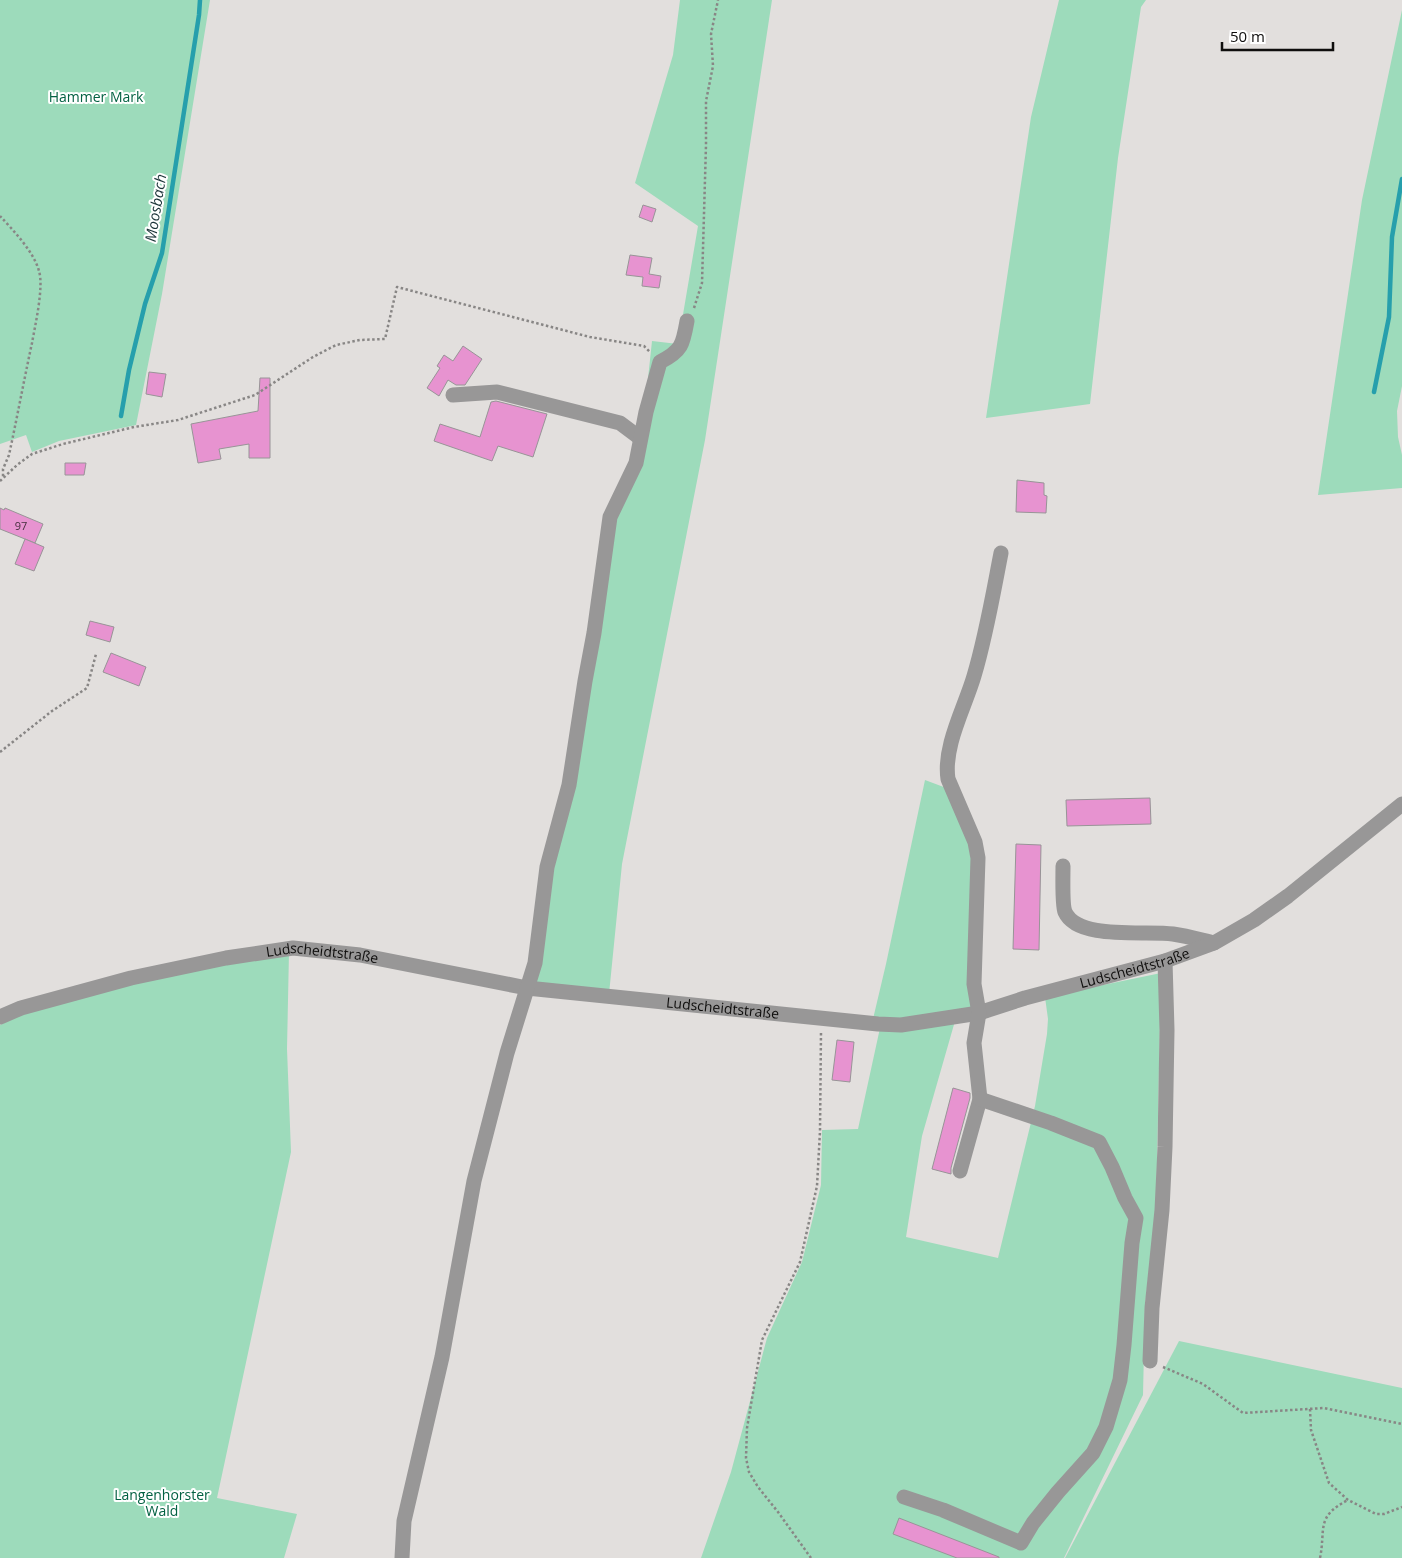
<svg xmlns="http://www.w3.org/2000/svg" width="1402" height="1558" font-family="'Open Sans',sans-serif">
	<rect width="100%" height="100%" fill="#e2dfdd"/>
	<g fill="#9ddbbb">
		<path d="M0 0H210L162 294 136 425 59 441 32 452 26 435 0 444Z"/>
		<path d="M680 0H772L705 440 622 864 609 994 534 987 613 517 639 463 652 341 678 344 698 226 635 183 673 55Z"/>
		<path d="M1059 0H1146L1141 7 1118 158 1090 404 986 418 1031 117Z"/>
		<path d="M1402 10V386L1397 411 1398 437 1402 455V488L1318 495 1362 200Z"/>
		<path d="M925 780 949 789 973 842 974 1008 921 1019H873L886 964Z"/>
		<path d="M289 952 287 1049 291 1152 217 1498 297 1514 284 1558H0V1025L22 1013 224 960Z"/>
		<path d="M1161 973 1156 1211 1145 1305 1143 1395 1064 1558H701L731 1472 767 1338 802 1262 821 1185 822 1130 858 1129 880 1028 955 1021 922 1136 906 1237 998 1258 1035 1106 1047 1034 1048 1019 1045 997Z"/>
		<path d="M1179 1341 1402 1388V1558H1065Z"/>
	</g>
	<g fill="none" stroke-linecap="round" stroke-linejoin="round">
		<g stroke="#269fac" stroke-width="4.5">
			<path d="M1374 392 1389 317 1392 237 1402 179"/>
			<path d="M121 416 129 370 145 304 162 253 199 15 200 0"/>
		</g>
	</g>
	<g fill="#e793d0" stroke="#989497">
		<path d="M643 205 656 209 652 222 639 217Z"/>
		<path d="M630 255 652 258 649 274 661 276 659 288 642 286 643 277 626 275Z"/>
		<path d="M463 346 482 359 465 385H456L448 380 439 396 427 388 440 368 437 366 444 355 453 361Z"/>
		<path d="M149 372 166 374 162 397 146 394Z"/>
		<path d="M260 378H270V458H249V444L219 449 221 459 198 463 191 424 258 411Z"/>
		<path d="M496 401 547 414 533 457 498 446 492 461 434 441 440 424 480 437 491 402Z"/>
		<path d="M65 463H86L84 475H65Z"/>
		<path d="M1017 480 1044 483V495L1047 496 1046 513 1016 512Z"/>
		<path d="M0 508 4 510 5 508 43 524 35 543 0 529Z"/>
		<path d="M25 539 44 547 34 571 15 564Z"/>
		<path d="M90 621 114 627 110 642 86 635Z"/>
		<path d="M111 653 146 667 139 686 103 672Z"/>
		<path d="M1150 798 1151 824 1067 826 1066 800Z"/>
		<path d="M1016 844 1041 845 1039 950 1013 949Z"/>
		<path d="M837 1040 854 1042 850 1082 832 1080Z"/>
		<path d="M953 1088 970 1093V1098L951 1168V1174L932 1169Z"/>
		<path d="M899 1518 999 1557V1558H957L893 1534Z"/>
	</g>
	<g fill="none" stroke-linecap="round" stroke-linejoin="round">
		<g stroke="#888685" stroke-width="2.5" stroke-dasharray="2.5 2.5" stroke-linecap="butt">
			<path d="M0 216C13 230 34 252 39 271 44 287 35 326 32 343 24 380 17 418 9 455L3 469V478"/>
			<path d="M694 308 702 283 706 145V101L713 66 711 34 718 0"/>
			<path d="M0 481 17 465 32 454 63 444 134 427 178 420 255 395 313 357 336 345 360 340 385 339 397 287 590 337 644 346 650 352"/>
			<path d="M0 752 52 711 87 688 96 654"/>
			<path d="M1163 1367 1203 1384 1243 1413 1324 1408 1402 1424"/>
			<path d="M1310 1409 1311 1430 1329 1483 1348 1500 1376 1514H1384L1402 1507"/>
			<path d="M811 1558 778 1512 758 1487 749 1472 746 1458 747 1428 762 1340 800 1262 817 1186 820 1131 821 1032"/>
			<path d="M1320 1558C1326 1529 1315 1517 1348 1500"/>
		</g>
		<g stroke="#989797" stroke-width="15">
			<path d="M453 395 497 392 620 423 640 438"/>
			<path d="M1063 866C1063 876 1062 905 1065 912 1078 941 1147 930 1173 934 1187 936 1201 940 1214 943"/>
			<path id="s1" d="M0 1017 21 1008 131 978 226 958 293 948 360 955 527 988 878 1024 901 1025 979 1013 1025 998 1165 961 1214 943 1254 920 1288 896 1402 804"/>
			<path d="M960 1171 980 1099 974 1043 979 1013 974 984 978 858 975 842 948 779C943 746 965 707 974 676 986 636 993 594 1001 553"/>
			<path d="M1150 1361 1152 1308 1162 1210 1165 1147 1167 1030 1165 961"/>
			<path d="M904 1497 943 1510 1021 1543 1033 1523 1058 1492 1093 1453 1106 1427 1120 1380 1124 1345 1132 1243 1136 1218 1125 1198 1112 1167 1099 1142 1051 1123 980 1099"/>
			<path d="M402 1558 404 1521 442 1357 474 1181 507 1053 535 963 547 867 569 785 585 681 594 633 610 517 636 463 646 412 660 362C682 351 683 344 687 321"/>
		</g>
	</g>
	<g text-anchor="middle" stroke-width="4" stroke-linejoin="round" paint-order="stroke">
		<g font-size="11" fill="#452f3e">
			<text x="21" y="530">97</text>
		</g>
		<g font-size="14" fill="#036142" stroke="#fff">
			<text x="96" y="102">Hammer Mark</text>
			<text x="162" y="1500">Langenhorster<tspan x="162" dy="16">Wald</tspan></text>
		</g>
		<g font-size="14" fill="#0f0e0d" stroke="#fff">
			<text dy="5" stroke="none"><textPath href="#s1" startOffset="331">Ludscheidtstraße</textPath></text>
			<text dy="5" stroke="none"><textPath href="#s1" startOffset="1156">Ludscheidtstraße</textPath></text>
			<text dy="5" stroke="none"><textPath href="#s1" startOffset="736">Ludscheidtstraße</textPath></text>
		</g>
		<g font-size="15" font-style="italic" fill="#1a3337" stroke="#fff">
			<text transform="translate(156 208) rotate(-81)" y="5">Moosbach</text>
		</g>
	</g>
	<path d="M1222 42v8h111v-8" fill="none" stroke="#0f0e0d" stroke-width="2.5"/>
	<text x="1230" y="42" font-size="15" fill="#0f0e0d" stroke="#ffffff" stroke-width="4" paint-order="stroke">50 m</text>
</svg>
